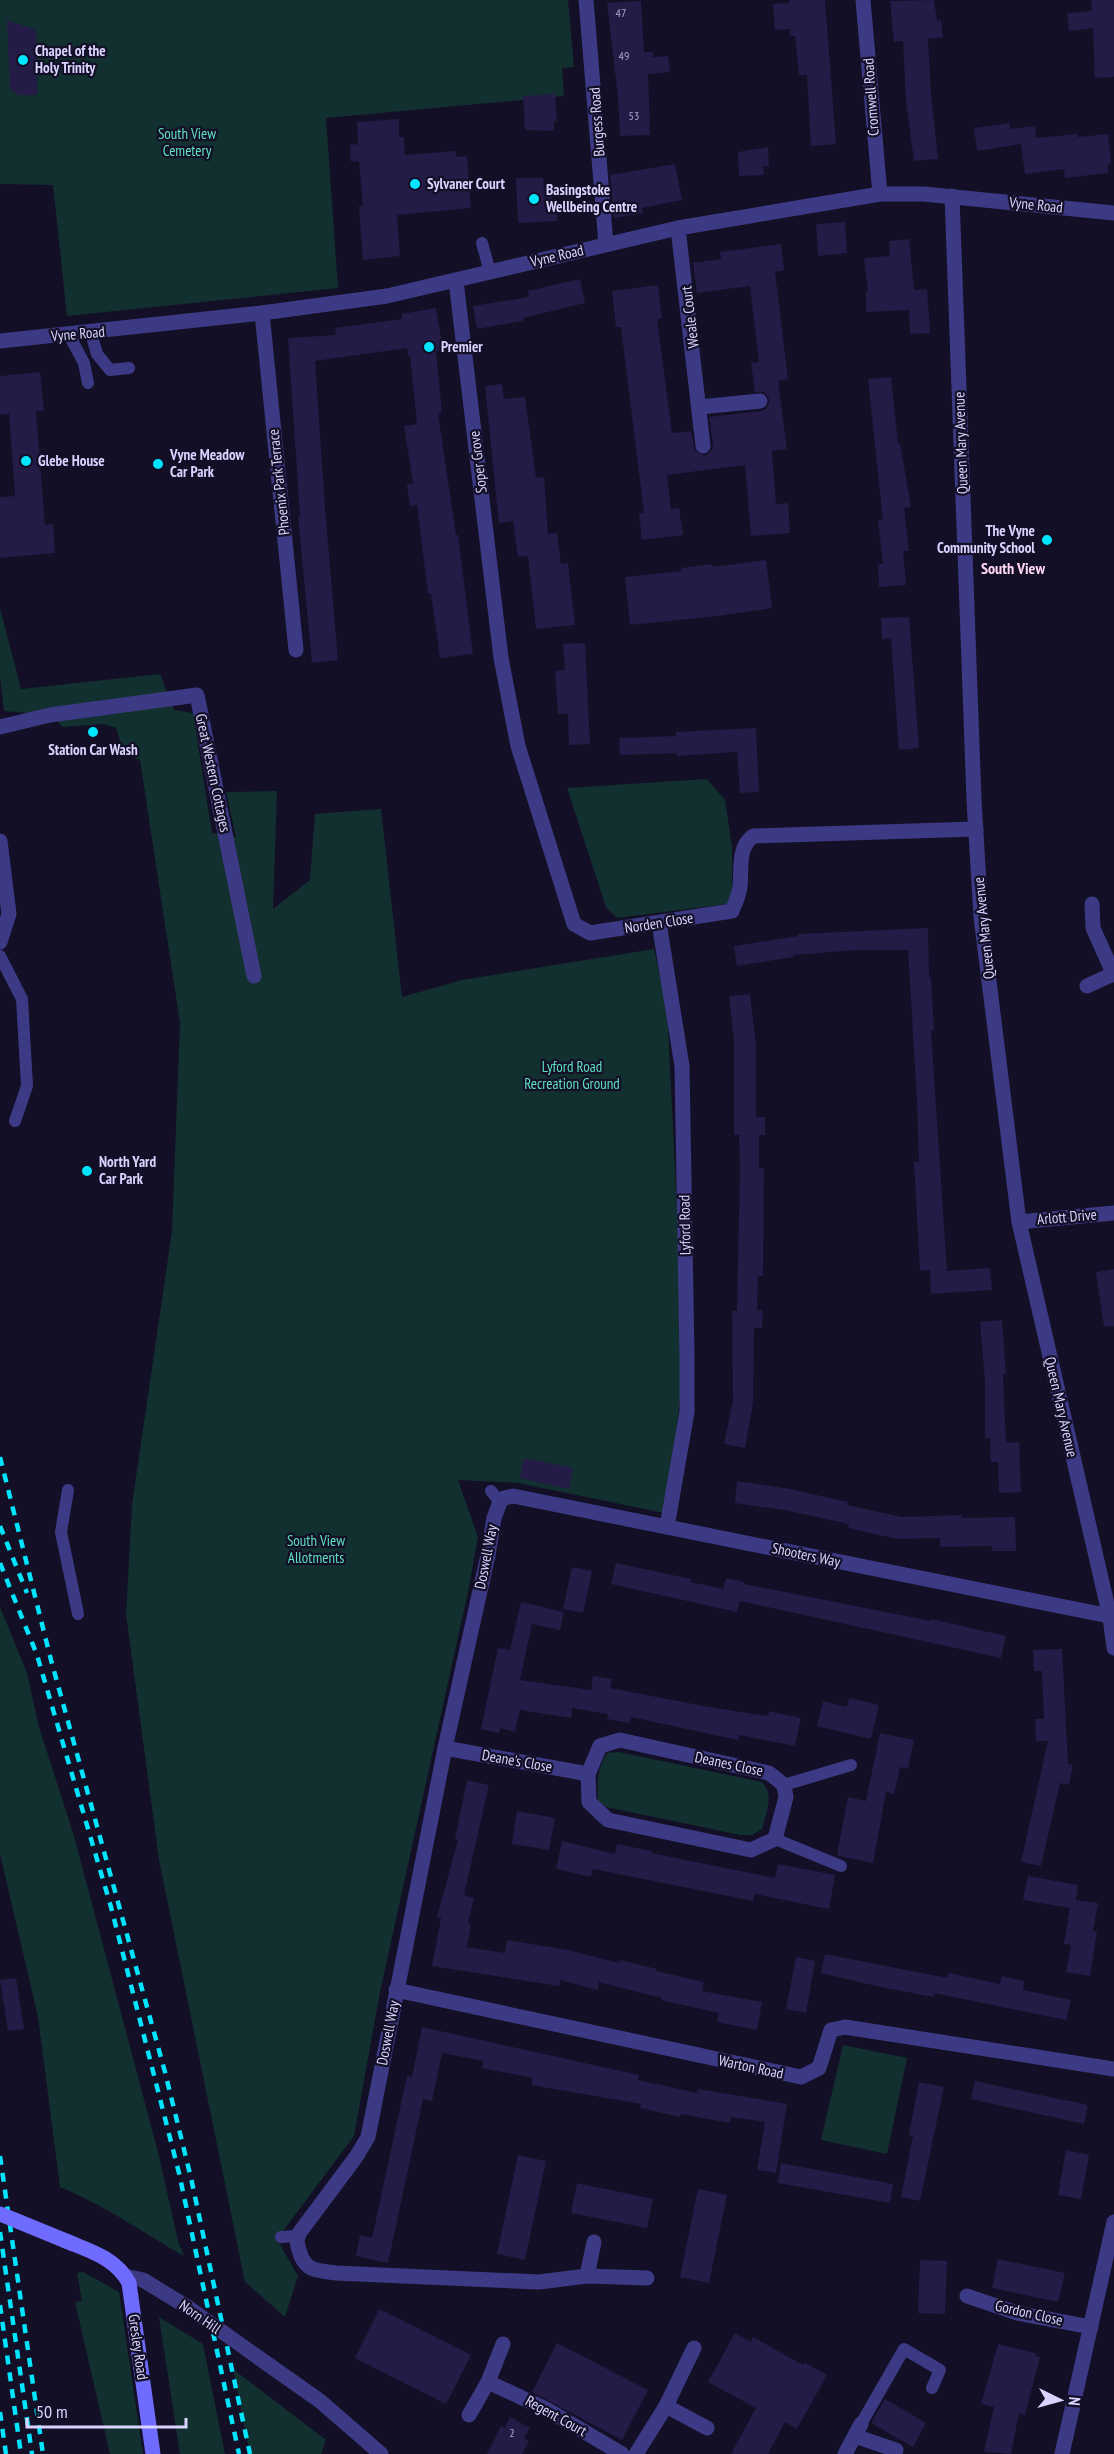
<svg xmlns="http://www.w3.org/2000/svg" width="1114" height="2454" font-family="'PT Sans Narrow',sans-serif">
	<rect width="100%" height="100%" fill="#130f26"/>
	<g fill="#12302f">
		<path d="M0 0H568L574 67 562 68 564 96 326 118 338 288 67 316 53 185 0 184Z"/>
		<path d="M0 608 21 689 160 674 174 710 193 713 212 833 236 837 226 792 277 791 273 909 310 880 315 814 381 809 402 997 462 980 654 949 667 1006 680 1271V1395L669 1514 518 1483 458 1480 478 1537 469 1587 380 1992 354 2136 277 2239 298 2276 285 2317 245 2282 159 1860 126 1614 132 1505 172 1231 180 1023 140 760 124 754 116 728 104 724 63 727 50 715 4 711 0 676Z"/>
		<path d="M707 779 725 800 732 847V892L727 904 617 918 606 907 567 788Z"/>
		<path d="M0 1607 27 1673 39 1727 74 1836 159 2156 178 2241 184 2256C145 2234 101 2203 60 2187L38 2017 0 1854Z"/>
		<path d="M619 1752 762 1782C775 1796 766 1812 762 1829L752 1835H740L606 1807 598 1802C597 1783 597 1769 607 1753Z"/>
		<path d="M843 2045 907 2058 887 2154 821 2140Z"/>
		<path d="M83 2272 119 2292 143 2454H110L75 2302 82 2301 77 2273Z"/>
		<path d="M159 2317 203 2344 225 2454H180Z"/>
		<path d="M233 2369 326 2440 321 2454H250Z"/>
	</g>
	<g fill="#241b47">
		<path d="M789 0H825L836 144 811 146 807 75H799L795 36H790V29L775 30 773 4 789 3Z"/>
		<path d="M934 0 937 21 941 20 943 37 928 39 931 94 938 159 914 161 906 101 903 41 894 42 890 1Z"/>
		<path d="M1091 0H1114V77L1095 78 1093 28 1069 31 1067 13 1092 11Z"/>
		<path d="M641 1 644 52H653V57L668 56 670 72 648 74 650 135 620 136 618 97 607 3Z"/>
		<path d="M7 20 36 30 37 95H18L10 88Z"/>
		<path d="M555 94 557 121H554V131L525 130 523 96Z"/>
		<path d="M399 119V137H404L405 155 456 151V157L467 156 471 208 397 215 400 256 363 260 359 206H363L359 161 351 162 350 145 358 144 357 122Z"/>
		<path d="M1010 123V129L1035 126 1036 138 1077 134 1078 137 1108 134 1111 163 1108 164V173L1065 178 1064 169 1025 174 1021 144 977 151 974 128Z"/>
		<path d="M768 147 769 166H763L764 175 739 176 738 152Z"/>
		<path d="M675 164 682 200 642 208 643 213 614 218 610 175Z"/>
		<path d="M516 178H543L544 193H552V205H557V221L518 223Z"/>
		<path d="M845 222 847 253 818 256 816 224Z"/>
		<path d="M909 239 914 290 927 289 930 333 910 334 909 310 866 312V292H868L864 258 890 256 889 241Z"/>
		<path d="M781 244 784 270 775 272 788 379 778 381 787 449 772 451 776 504 788 503 790 533 751 536 745 465 667 475 671 509 679 508 683 535 642 540 639 514 644 513 621 327H616L612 291 658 285 662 318 657 319 672 433 691 431 695 451 705 456 712 450 713 445 709 417 762 411 766 409 770 401 765 392H755L751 363 759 362 750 286 697 293 693 263 721 259 720 252Z"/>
		<path d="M580 279 585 303 523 318V321L477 329 473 306 529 297 528 291Z"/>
		<path d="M436 308 443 350 436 351 442 412 438 413 456 535H458L473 654 440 658 431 593 428 594 417 505 410 506 407 484 413 483 404 426 417 424 410 355 408 356 407 348 315 361 325 508 338 660 312 663 298 516H300L288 338 336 335 335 328 402 319V314Z"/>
		<path d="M40 372 44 411H36L45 525 53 524 55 553 0 558V497L15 496 9 414 0 415V376Z"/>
		<path d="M891 377 898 443H900L911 507 904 508 909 551H903L906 585 879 587 878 564H883L878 520H883L868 379Z"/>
		<path d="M502 384 504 399 525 397 536 478 544 477 548 534 557 533 561 564 568 563 575 625 536 629 528 556 518 557 513 521 499 523 485 386Z"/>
		<path d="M766 560 772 608 718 616 630 625 625 577 682 571 681 568 712 564 713 567Z"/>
		<path d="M909 617 919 748 899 750 891 638 882 639 881 618Z"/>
		<path d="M585 643 590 744 569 745 568 714H558L555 671 565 670 563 644Z"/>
		<path d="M756 728 759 792 740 793 737 752 677 756V753L620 755 619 738 676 736V732Z"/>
		<path d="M928 928 929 977H931L934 1030 931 1031 947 1271 990 1268 992 1290 931 1294 930 1270 920 1271 914 1162H919L917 1100 908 950H857L793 955V957L737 966 734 946 798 936V934Z"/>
		<path d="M750 994 756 1045V1117H765V1135H759V1168H764L763 1276H758L757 1310H763L762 1328H754L753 1403 745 1448 724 1444 733 1400 732 1311H737L740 1167 739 1135H734V1040L729 996Z"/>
		<path d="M1114 1269V1326L1104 1327 1096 1272Z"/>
		<path d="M1002 1320 1006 1374H1003L1006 1443 1019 1442 1021 1492 999 1493 998 1462H991L990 1438H985V1382L980 1322Z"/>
		<path d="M524 1458 573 1468 569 1489 520 1478Z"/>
		<path d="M737 1481 790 1489 848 1502 847 1505 902 1517 962 1515V1518L1015 1517 1016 1551H992V1546L940 1547V1538L897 1539 848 1528 849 1524 784 1510 735 1503Z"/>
		<path d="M616 1563 691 1579V1582L723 1589 726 1578 744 1582V1584L931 1621V1619L1006 1636 1001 1658 740 1601 737 1612 611 1584Z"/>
		<path d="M572 1567 592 1571 583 1613 563 1609Z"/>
		<path d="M521 1602 564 1612 560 1630 532 1624 520 1680 591 1690 593 1676 612 1679 610 1688 709 1707 768 1716 769 1711 801 1718 795 1746 739 1735 738 1740 631 1717 630 1723 607 1719 608 1714 572 1708 571 1718 520 1710 515 1732 500 1728 499 1733 481 1729 498 1648 510 1650Z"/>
		<path d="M1062 1649 1068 1764 1073 1765 1069 1785 1060 1783 1041 1866 1021 1862 1048 1741H1036L1035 1719H1044L1042 1671H1034L1033 1650Z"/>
		<path d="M849 1698 879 1705 871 1739 817 1726 823 1701 847 1707Z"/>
		<path d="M880 1733 914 1740 908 1769 900 1767 894 1794 886 1792 873 1863 839 1856 837 1855 848 1797 866 1801Z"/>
		<path d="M467 1780 489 1785 464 1895 474 1898 468 1923 471 1924 467 1947 505 1953 507 1940 568 1950 619 1963 620 1960 657 1969 656 1971 704 1982 702 1991 762 2002 757 2030 717 2022 719 2013 661 2000 662 1998 599 1982 598 1990 560 1980 559 1986 432 1966 441 1918 437 1917 458 1840 455 1839Z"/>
		<path d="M517 1811 555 1818 549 1850 512 1844Z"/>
		<path d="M562 1841 615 1854 617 1844 652 1851 651 1853 775 1878 778 1864 835 1875 829 1909 755 1894 753 1901 593 1869 591 1877 556 1869Z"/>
		<path d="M1028 1876 1078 1885 1076 1900 1098 1903 1093 1931H1097L1090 1976 1066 1972 1071 1945 1064 1944 1070 1908 1023 1900Z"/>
		<path d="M825 1954 947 1978 949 1973 1000 1984 1002 1976 1024 1981 1023 1990 1071 2000 1066 2020 934 1993V1997L880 1987 821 1973Z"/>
		<path d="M796 1957 815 1961 806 2013 786 2009Z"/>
		<path d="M16 1978 24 2029 8 2031 0 1980Z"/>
		<path d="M422 2027 639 2075 638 2080 697 2093 698 2089 787 2104 776 2173 757 2170 765 2122 731 2117 730 2123 681 2114 680 2117 640 2108 641 2104 531 2085 533 2078 482 2068 483 2061 442 2053 432 2101 423 2099 388 2263 356 2256 360 2235 372 2238 407 2076 412 2077Z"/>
		<path d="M975 2081 1088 2105 1084 2124 971 2099Z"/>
		<path d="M919 2082 944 2087 920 2201 901 2197 913 2136 909 2135Z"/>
		<path d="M1066 2150 1089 2155 1081 2199 1058 2195Z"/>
		<path d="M518 2155 546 2161 525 2260 497 2254Z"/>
		<path d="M781 2163 893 2184 890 2203 778 2183Z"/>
		<path d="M577 2183 653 2199 647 2228 571 2213Z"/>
		<path d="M698 2189 727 2195 709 2283 680 2277Z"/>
		<path d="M998 2259 1065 2273 1058 2302 992 2288Z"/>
		<path d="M920 2260 947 2261 945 2314 918 2313Z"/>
		<path d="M379 2309 471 2355 446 2404 355 2358Z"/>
		<path d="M735 2333 751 2342 753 2337 803 2365 804 2362 827 2375 797 2429 785 2422 768 2454H731L756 2408 708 2382Z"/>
		<path d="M557 2343 648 2390 622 2440 532 2392Z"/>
		<path d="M998 2344 1036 2353V2356L1040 2357 1025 2415 1019 2413 1011 2454 984 2452 994 2407 981 2404Z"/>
		<path d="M885 2399 926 2423 913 2447 871 2423Z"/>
		<path d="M510 2417 530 2428 524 2438 529 2441 522 2454H487L501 2426 505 2428Z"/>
	</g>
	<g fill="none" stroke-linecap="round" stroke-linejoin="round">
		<g stroke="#3d3a85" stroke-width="12">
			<path d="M482 243 490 272"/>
			<path d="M91 333 97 354 110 370 129 368"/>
			<path d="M69 335 84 363 88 383"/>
			<path d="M0 956 22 999 27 1086 15 1121"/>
			<path d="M68 1490 61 1532 78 1614"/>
			<path d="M491 1491 500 1502"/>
			<path d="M784 1785 851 1765"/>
			<path d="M775 1839 841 1866"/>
			<path d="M281 2237 297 2236"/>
			<path d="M861 2424 904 2349 940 2370 932 2388"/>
		</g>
		<g stroke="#3d3a85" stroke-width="15">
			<path d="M586 0 606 244"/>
			<path d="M863 0 880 194"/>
			<path d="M952 196 974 800 981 917 1019 1222 1110 1617 1114 1648"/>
			<path d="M678 228 703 446"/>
			<path d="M456 281 501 658 518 746 574 924 590 933 732 911C735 904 739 895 740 887 742 870 737 848 753 836L976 829"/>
			<path d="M262 313 296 650"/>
			<path d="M0 341 262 313 387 296 678 228 880 194H924L1114 213"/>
			<path d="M700 407 760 401"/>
			<path d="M0 727 50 715 197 695 254 976"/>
			<path d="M0 841 9 914 0 942"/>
			<path d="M1092 904 1093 928 1114 975"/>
			<path d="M659 923 682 1066 687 1356V1412L667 1527"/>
			<path d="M1087 986 1113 974"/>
			<path d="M1019 1222 1114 1213"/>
			<path d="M620 1740 769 1773 784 1785 786 1797 775 1839 751 1850 608 1820 589 1802 588 1774 600 1746Z"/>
			<path d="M445 1748 588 1774"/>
			<path d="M396 1990 801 2077 819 2068 831 2030 845 2027 1114 2069"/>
			<path d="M125 2276 143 2280 189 2308"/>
			<path d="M587 2276 594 2242"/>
			<path d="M647 2278 587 2276 539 2282 336 2273C316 2270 305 2272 299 2250 297 2243 296 2238 300 2232L356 2157 368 2137 445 1748 488 1555 494 1518 500 1502 504 1498 513 1496 1114 1617"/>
			<path d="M967 2296 1017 2313 1091 2327"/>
			<path d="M259 2358 320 2401 381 2454"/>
			<path d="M488 2382 546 2409 622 2454"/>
			<path d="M666 2406 707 2428"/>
			<path d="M469 2415 488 2382 503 2344"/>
			<path d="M855 2436 896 2450"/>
			<path d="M636 2454 666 2406 694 2348"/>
			<path d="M845 2454 861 2424"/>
			<path d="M1062 2454 1114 2222"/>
		</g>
		<path stroke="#6f6bff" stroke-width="15" d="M66 2241C90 2251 116 2258 129 2283L153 2454"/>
		<g stroke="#00e5ff" stroke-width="4.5" stroke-dasharray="9 8" stroke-linecap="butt">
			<path d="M0 1457 51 1660 165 2072 191 2178 250 2454"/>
			<path d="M0 1526 27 1593"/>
			<path d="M0 1563 37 1655 111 1907 179 2173 239 2454"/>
			<path d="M0 2156 43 2454"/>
			<path d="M0 2232 32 2454"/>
			<path d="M0 2305 21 2454"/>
			<path d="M0 2412 6 2454"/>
		</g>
		<path stroke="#3d3a85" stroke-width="15" d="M189 2308 259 2358"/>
		<path stroke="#6f6bff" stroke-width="15" d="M0 2214 66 2241"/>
	</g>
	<g fill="#00e5ff" stroke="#130f26" stroke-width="2">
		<circle cx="23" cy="60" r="6"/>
		<circle cx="415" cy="184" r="6"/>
		<circle cx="534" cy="199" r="6"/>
		<circle cx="429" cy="347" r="6"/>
		<circle cx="26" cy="461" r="6"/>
		<circle cx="158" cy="464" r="6"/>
		<circle cx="1047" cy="540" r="6"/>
		<circle cx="93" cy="732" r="6"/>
		<circle cx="87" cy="1171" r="6"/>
	</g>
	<g text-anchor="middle" stroke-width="4.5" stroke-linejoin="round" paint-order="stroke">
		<g font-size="12" fill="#aca6d1">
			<text x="621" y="17">47</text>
			<text x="624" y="60">49</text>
			<text x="634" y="120">53</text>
			<text x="512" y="2437">2</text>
		</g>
		<g font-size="15" font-weight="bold" fill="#d9d4ff" stroke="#130f26" text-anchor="start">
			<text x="35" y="56">Chapel of the<tspan x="35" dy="17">Holy Trinity</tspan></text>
			<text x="427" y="189">Sylvaner Court</text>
			<text x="546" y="195">Basingstoke<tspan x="546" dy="17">Wellbeing Centre</tspan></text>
			<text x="441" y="352">Premier</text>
			<text x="170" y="460">Vyne Meadow<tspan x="170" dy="17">Car Park</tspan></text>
			<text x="38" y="466">Glebe House</text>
			<text x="1035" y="536" text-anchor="end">The Vyne<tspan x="1035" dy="17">Community School</tspan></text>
			<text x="93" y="755" text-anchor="middle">Station Car Wash</text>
			<text x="99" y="1167">North Yard<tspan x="99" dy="17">Car Park</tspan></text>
		</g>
		<g font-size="15" fill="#d9d4ff" stroke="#130f26">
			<text transform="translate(871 97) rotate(-94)" y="5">Cromwell Road</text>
			<text transform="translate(597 122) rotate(-94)" y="5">Burgess Road</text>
			<text transform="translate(1036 205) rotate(6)" y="5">Vyne Road</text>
			<text transform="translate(557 256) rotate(-13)" y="5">Vyne Road</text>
			<text transform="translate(690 317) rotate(-97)" y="5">Weale Court</text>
			<text transform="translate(78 334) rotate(-5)" y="5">Vyne Road</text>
			<text transform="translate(961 443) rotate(-92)" y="5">Queen Mary Avenue</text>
			<text transform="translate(478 462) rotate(-97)" y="5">Soper Grove</text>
			<text transform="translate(279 482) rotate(-96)" y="5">Phoenix Park Terrace</text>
			<text transform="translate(213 773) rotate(78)" y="5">Great Western Cottages</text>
			<text transform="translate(659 923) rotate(-9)" y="5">Norden Close</text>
			<text transform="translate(984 928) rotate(-96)" y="5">Queen Mary Avenue</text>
			<text transform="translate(1067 1217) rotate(-5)" y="5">Arlott Drive</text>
			<text transform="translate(685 1225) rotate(-91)" y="5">Lyford Road</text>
			<text transform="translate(1061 1407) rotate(77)" y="5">Queen Mary Avenue</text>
			<text transform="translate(806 1555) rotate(12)" y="5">Shooters Way</text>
			<text transform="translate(486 1557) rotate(-79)" y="5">Doswell Way</text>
			<text transform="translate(517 1761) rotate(10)" y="5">Deane's Close</text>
			<text transform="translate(729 1764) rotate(12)" y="5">Deanes Close</text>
			<text transform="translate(388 2033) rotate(-79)" y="5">Doswell Way</text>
			<text transform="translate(751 2067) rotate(12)" y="5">Warton Road</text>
			<text transform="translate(1029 2313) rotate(13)" y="5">Gordon Close</text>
			<text transform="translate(200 2317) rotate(35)" y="5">Norn Hill</text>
			<text transform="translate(138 2347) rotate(82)" y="5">Gresley Road</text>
			<text transform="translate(556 2416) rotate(29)" y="5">Regent Court</text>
		</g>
		<g font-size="15" fill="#5fe0c0" stroke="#130f26">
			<text x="187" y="139">South View<tspan x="187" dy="17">Cemetery</tspan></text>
			<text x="572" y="1072">Lyford Road<tspan x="572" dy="17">Recreation Ground</tspan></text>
			<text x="316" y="1546">South View<tspan x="316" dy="17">Allotments</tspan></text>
		</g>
		<g font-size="16" font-weight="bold" fill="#ffd6f0" stroke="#130f26">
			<text x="1013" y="574">South View</text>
		</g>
	</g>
	<g transform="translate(1060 2400) rotate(95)" stroke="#130f26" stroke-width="4.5" paint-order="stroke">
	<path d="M0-4.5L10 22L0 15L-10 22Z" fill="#d9d4ff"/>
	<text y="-9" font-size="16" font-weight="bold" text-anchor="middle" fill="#d9d4ff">N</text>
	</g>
	<path d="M27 2418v9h159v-9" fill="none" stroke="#d9d4ff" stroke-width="3"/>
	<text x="36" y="2418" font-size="18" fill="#d9d4ff" stroke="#130f26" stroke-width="4.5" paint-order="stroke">50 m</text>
</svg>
